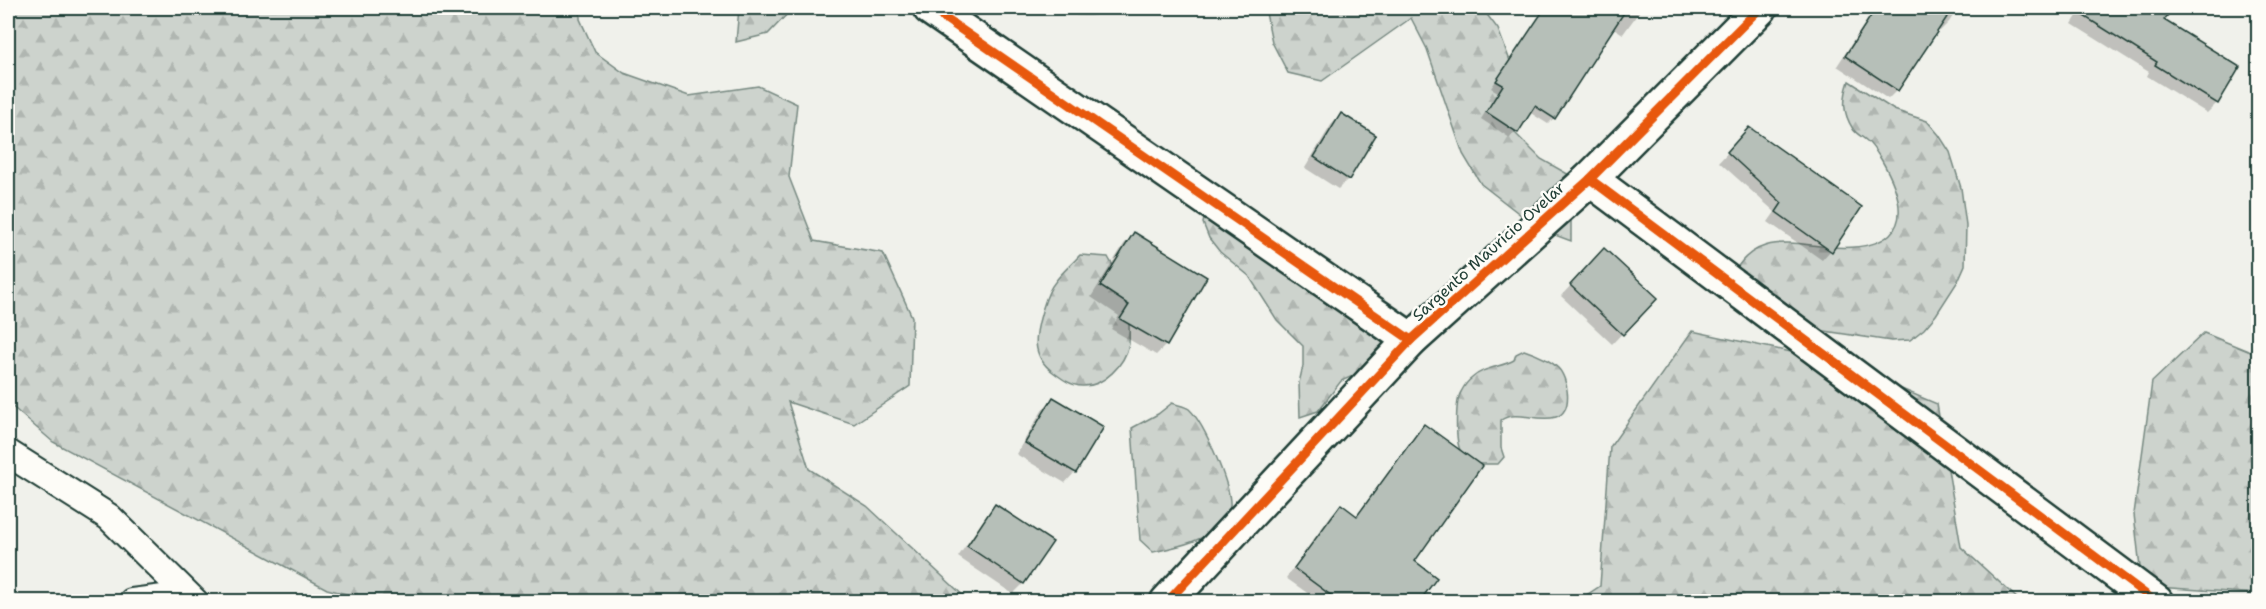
<svg xmlns="http://www.w3.org/2000/svg" width="2266" height="609" font-family="'Shantell Sans',sans-serif">
	<defs>
		<pattern id="forest-firs" width="22" height="20" patternUnits="userSpaceOnUse" patternTransform="scale(1.5)"><rect width="22" height="20" fill="#cdd3cd"/><path d="M5 1l3.5 6h-7zM16 11l3.5 6h-7z" fill="#b0b6b1"/></pattern>
	</defs>
	<rect width="100%" height="100%" fill="#f0f1eb"/>
	<filter id="ink" filterUnits="userSpaceOnUse"><feTurbulence type="fractalNoise" baseFrequency=".0167" numOctaves="2"/><feDisplacementMap in="SourceGraphic" scale="12" xChannelSelector="R" yChannelSelector="G"/><feConvolveMatrix kernelMatrix="1 2 1 2 8 2 1 2 1" color-interpolation-filters="sRGB"/></filter>
	<g filter="url(#ink)">
		<g fill="url(#forest-firs)" stroke="#768880" stroke-width="1.5">
			<path d="M8 8H580V19L595 52 624 73 689 96 758 86 797 104 789 177 814 241 883 253 912 317 910 386 854 424 788 402 809 469 867 506 969 601H373L327 589 53 442 8 403Z"/>
			<path d="M739 8H793L768 34 736 42Z"/>
			<path d="M1053 8H1126C1100 15 1078 19 1053 8Z"/>
			<path d="M1265 8H1482L1498 29 1510 61 1515 133 1541 159 1571 176V241L1539 229 1481 184 1463 154 1427 49 1411 18 1322 81 1288 73 1272 42Z"/>
			<path d="M1849 81 1894 110 1927 121 1939 135 1950 152 1961 188 1966 225 1965 265 1958 281 1936 315 1924 329 1910 340 1891 341 1818 330 1733 275C1749 242 1778 240 1811 245 1884 255 1925 235 1881 159 1877 153 1872 145 1867 141 1863 137 1856 134 1853 129 1842 112 1843 99 1849 81Z"/>
			<path d="M1224 200 1240 201 1347 276 1373 300 1386 333 1383 352 1374 367 1341 381 1318 411 1300 417 1299 383 1303 366V346L1277 320 1249 276 1220 252 1209 238 1203 223 1207 206Z"/>
			<path d="M1080 255 1108 257C1113 267 1123 278 1125 289 1128 297 1130 335 1129 344 1125 364 1104 387 1082 386 1071 386 1061 378 1053 372 1030 355 1035 335 1042 311 1045 301 1048 290 1055 282 1062 272 1072 264 1080 255Z"/>
			<path d="M1692 331 1838 362 1937 404 1961 547 2020 601 1576 602 1600 586 1610 447Z"/>
			<path d="M2204 333 2258 355V594L2142 586 2134 514 2152 382Z"/>
			<path d="M1524 350C1536 354 1549 359 1558 368 1568 378 1574 411 1556 417 1538 423 1516 409 1501 420V448L1504 457 1498 464H1474C1470 461 1463 456 1461 452 1455 442 1455 402 1461 392 1463 388 1468 381 1472 378 1483 367 1502 367 1514 360L1516 354Z"/>
			<path d="M1172 403C1177 405 1185 406 1189 409 1204 423 1232 487 1230 507 1229 512 1224 520 1221 523 1205 542 1176 547 1153 552L1140 540 1132 428 1158 414Z"/>
		</g>
		<g fill="#0003">
			<path d="M1573 8H1642L1623 34 1612 27 1554 118 1548 124 1529 112 1510 138 1481 119 1498 92 1491 88 1530 31 1550 44Z"/>
			<path d="M1875 8H1958L1949 22 1940 31 1937 29 1897 90 1888 99 1837 66Z"/>
			<path d="M2063 8H2171L2162 21 2217 103 2207 113 2147 76 2149 72 2072 24 2077 16Z"/>
			<path d="M1341 115 1348 179 1338 189 1305 168 1331 125Z"/>
			<path d="M1741 138 1860 207 1830 251 1822 260 1768 222 1775 212 1719 162Z"/>
			<path d="M1134 234 1166 345 1156 355 1111 329 1119 316 1091 297 1124 244Z"/>
			<path d="M1594 260 1656 298 1612 344 1561 296Z"/>
			<path d="M1053 398 1102 428 1075 472 1065 483 1016 454 1043 409Z"/>
			<path d="M1424 426 1413 561 1425 591 1440 602H1320L1286 578 1332 514 1341 506 1356 517 1416 435Z"/>
			<path d="M996 505 1023 584 1013 594 958 557 986 516Z"/>
		</g>
		<g fill="#b6bfb8" stroke="#1f3d34" stroke-width="1.5">
			<path d="M1545 8H1627L1555 119 1535 106 1518 133 1486 112 1503 85 1496 81Z"/>
			<path d="M1876 8H1953L1898 91 1845 56Z"/>
			<path d="M2071 8H2173L2164 20 2240 67 2218 104 2155 65 2157 62Z"/>
			<path d="M1341 113 1376 135 1349 180 1314 157Z"/>
			<path d="M1749 127 1862 207 1832 252 1776 212 1782 203 1727 152Z"/>
			<path d="M1134 232 1207 277 1167 346 1120 319 1129 305 1100 286Z"/>
			<path d="M1604 248 1658 298 1623 335 1570 285Z"/>
			<path d="M1053 397 1104 427 1076 473 1025 443Z"/>
			<path d="M1424 424 1482 466 1415 561 1437 578 1419 602H1340L1294 568 1341 504 1357 516Z"/>
			<path d="M995 504 1053 542 1024 584 967 546Z"/>
		</g>
		<g fill="none" stroke-linecap="round" stroke-linejoin="round">
			<g stroke="#1f3d34" stroke-width="30">
				<g id="service">
					<path d="M8 453 109 517 195 602"/>
					<path d="M132 602 187 595"/>
				</g>
			</g>
			<g stroke="#1f3d34" stroke-width="38">
				<g id="minor">
					<path d="M930 8 1411 340"/>
					<path d="M1590 179 2156 602"/>
					<path d="M1167 602 1411 340 1590 179 1760 8"/>
				</g>
			</g>
			<use href="#service" stroke="#fdfcf7" stroke-width="26"/>
			<use href="#minor" stroke="#fdfcf7" stroke-width="33"/>
			<g stroke="#fdfcf7" stroke-width="13">
				<g id="cycleway">
					<path d="M930 8 1411 340"/>
					<path d="M1590 179 2156 602"/>
					<path d="M1167 602 1411 340 1590 179 1760 8"/>
				</g>
			</g>
			<use href="#cycleway" stroke="#e8590c" stroke-width="9"/>
		</g>
	</g>
	<g text-anchor="middle" stroke-width="5" stroke-linejoin="round" paint-order="stroke">
		<g font-size="16" fill="#1f3d34" stroke="#fdfcf7">
			<text transform="translate(1488 251) rotate(-42)" y="6">Sargento Mauricio Ovelar</text>
		</g>
	</g>
	<rect width="2266" height="609" fill="none" stroke="#fdfcf7" stroke-width="30"/>
	<rect x="15" y="15" width="2236" height="579" fill="none" stroke="#1f3d34" stroke-width="2" filter="url(#ink)"/>
</svg>
